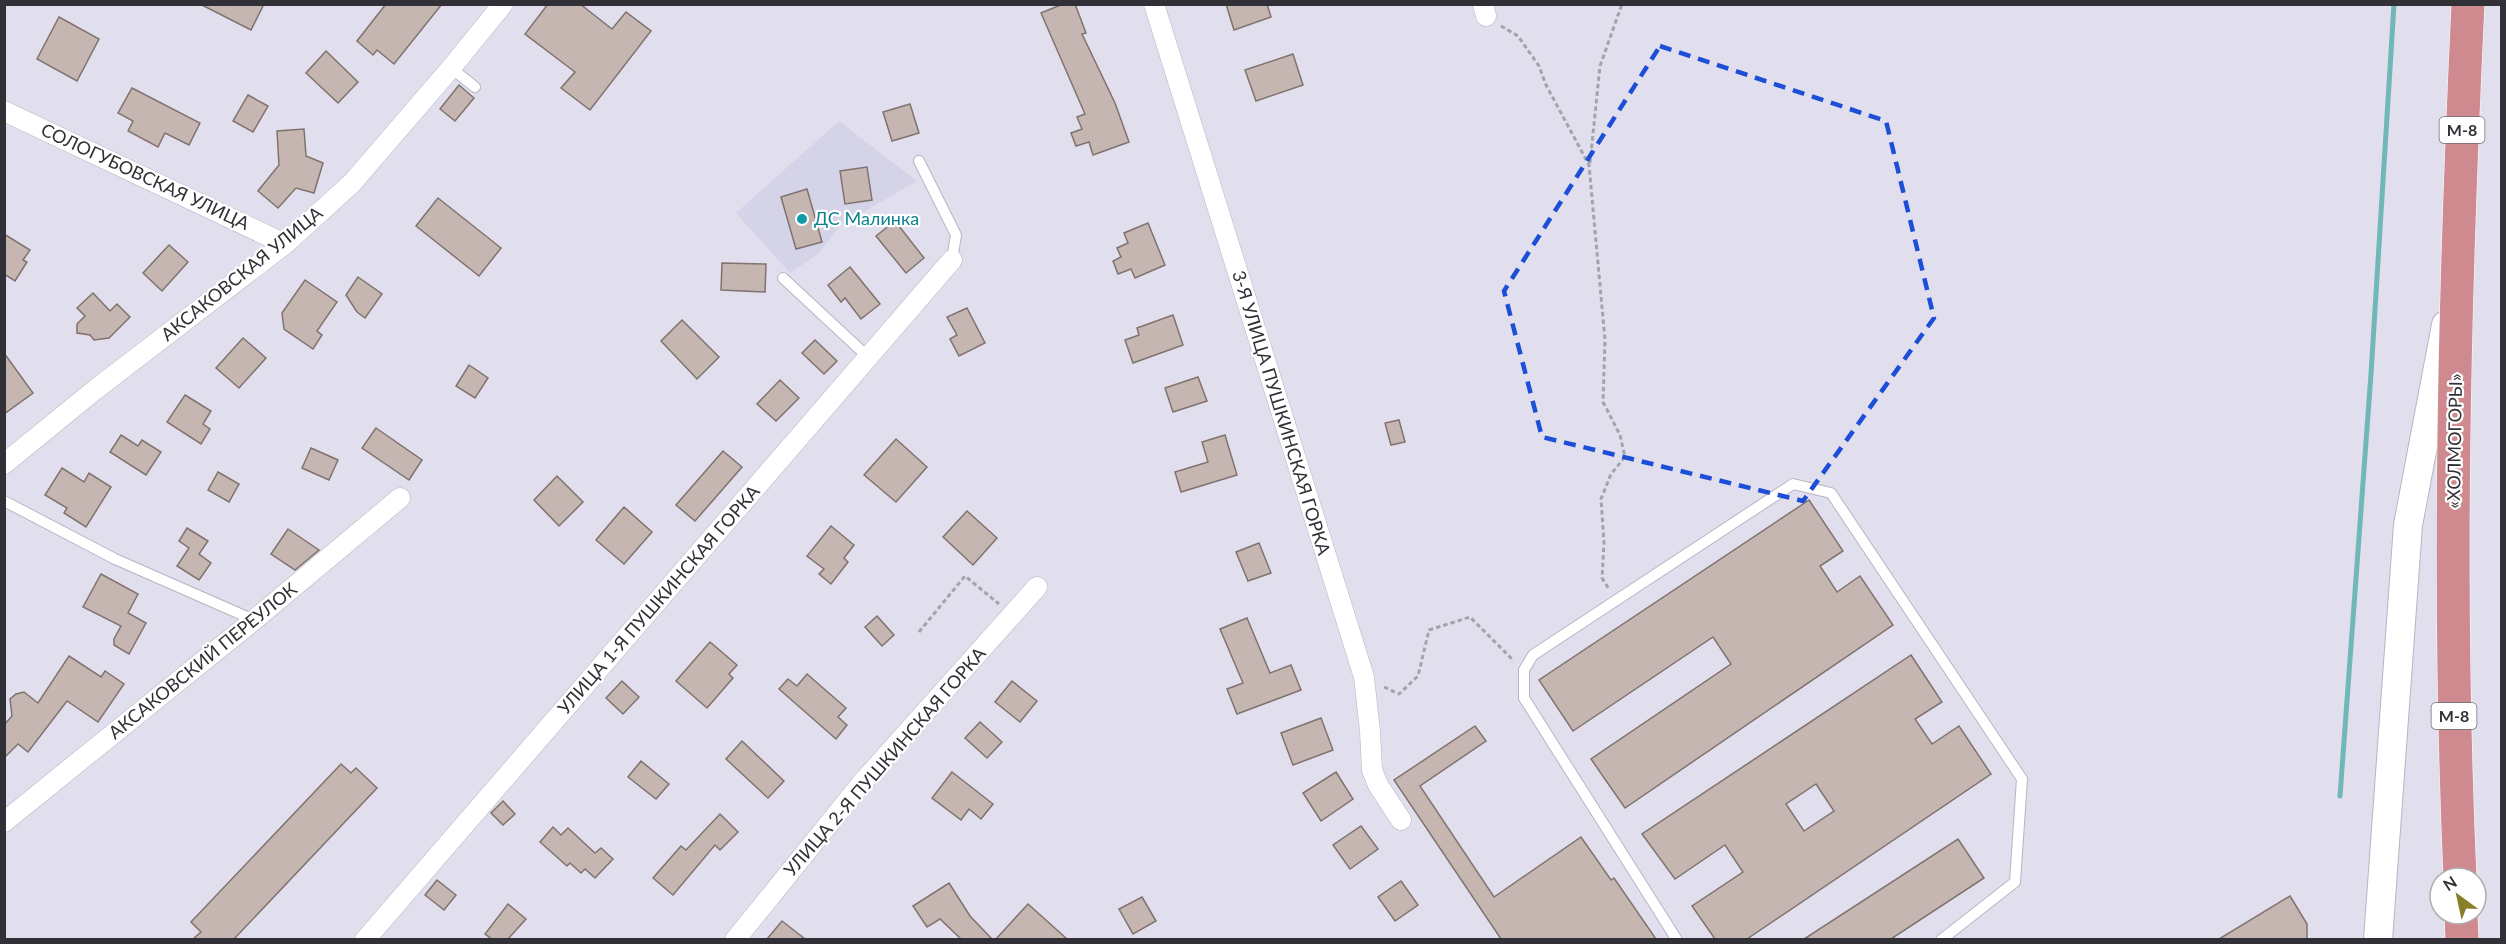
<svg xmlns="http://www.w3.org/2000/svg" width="2506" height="944" font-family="Lato,sans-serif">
	<rect width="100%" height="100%" fill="#e1dfed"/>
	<path fill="#d5d3e7" d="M839 121 917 181 840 226 818 254 790 273 736 213Z"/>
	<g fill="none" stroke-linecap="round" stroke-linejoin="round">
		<path stroke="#71b7b9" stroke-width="5" d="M2340 796 2371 374 2394 4"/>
	</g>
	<g fill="#c5b6b1" stroke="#80726e" stroke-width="1.5" fill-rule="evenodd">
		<path d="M200 4H264L251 30Z"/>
		<path d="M386 4H442L394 64 377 50 373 55 357 41Z"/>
		<path d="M548 4H580L612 29 626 12 651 31 590 110 561 88 575 72 525 34Z"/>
		<path d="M1063 4H1075L1086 33 1082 34 1115 103 1129 142 1093 155 1089 142 1076 146 1071 133 1082 129 1077 117 1085 114 1041 13Z"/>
		<path d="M1226 4H1267L1271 17 1234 30Z"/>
		<path d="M59 17 99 39 77 81 37 59Z"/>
		<path d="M326 51 358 82 338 103 306 73Z"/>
		<path d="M1293 54 1303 85 1256 101 1245 70Z"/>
		<path d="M459 85 474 98 455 121 440 109Z"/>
		<path d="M132 88 200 123 189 145 165 133 158 147 128 131 133 121 118 113Z"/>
		<path d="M248 95 268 106 253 132 233 121Z"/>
		<path d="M910 104 919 133 892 141 883 112Z"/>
		<path d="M304 129 306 156 323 163 314 193 296 188 278 208 258 191 279 165 277 131Z"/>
		<path d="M867 167 872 200 845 204 840 171Z"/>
		<path d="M807 189 822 242 796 249 781 197Z"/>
		<path d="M438 198 501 248 479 276 416 226Z"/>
		<path d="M895 221 924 258 906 273 876 236Z"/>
		<path d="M1148 223 1165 265 1135 278 1131 269 1118 274 1113 261 1121 257 1117 248 1128 243 1124 233Z"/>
		<path d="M4 234 30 250 23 260 27 262 15 281 4 274Z"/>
		<path d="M169 245 188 262 162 291 143 273Z"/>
		<path d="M722 263 766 264 765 292 721 290Z"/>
		<path d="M850 267 880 304 861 319 845 298 841 302 828 285Z"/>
		<path d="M358 277 382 294 365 318 357 312 346 295Z"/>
		<path d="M305 280 337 302 317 331 322 335 313 349 284 329 282 313Z"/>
		<path d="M93 293 110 311 117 304 130 317 109 338 94 340 90 335 77 333V324L85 316 77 308Z"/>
		<path d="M967 308 985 343 959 356 950 339 957 335 947 317Z"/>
		<path d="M1173 315 1183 345 1133 363 1125 340 1139 335 1137 328Z"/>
		<path d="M682 320 719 357 697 379 661 341Z"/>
		<path d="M243 338 266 358 239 388 216 368Z"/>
		<path d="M815 340 837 361 824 374 802 353Z"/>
		<path d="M4 353 33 393 4 414Z"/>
		<path d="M469 365 488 378 475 398 456 386Z"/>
		<path d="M1198 377 1207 401 1173 412 1165 388Z"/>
		<path d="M780 380 799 398 776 421 757 404Z"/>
		<path d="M185 395 211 411 203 424 210 429 201 444 167 422Z"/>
		<path d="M1399 420 1405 442 1391 445 1385 423Z"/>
		<path d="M376 428 422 460 409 480 362 448Z"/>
		<path d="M121 435 138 446 142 440 161 452 146 475 110 452Z"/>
		<path d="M1225 435 1237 475 1181 492 1175 472 1208 462 1202 442Z"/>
		<path d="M896 439 927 467 896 502 864 475Z"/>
		<path d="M311 448 338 460 329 480 302 468Z"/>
		<path d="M723 451 742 467 695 521 676 505Z"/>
		<path d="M62 468 84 482 89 473 111 487 86 527 64 513 67 508 45 495Z"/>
		<path d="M218 472 239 484 229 502 208 490Z"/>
		<path d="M557 476 583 502 559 526 534 500Z"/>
		<path d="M1809 500 1843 551 1820 566 1837 592 1860 576 1893 625 1625 808 1591 759 1731 664 1713 637 1573 731 1539 680Z"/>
		<path d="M624 507 652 532 624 564 596 540Z"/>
		<path d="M967 511 997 538 973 565 943 537Z"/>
		<path d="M831 526 854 545 844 558 848 562 831 584 819 574 824 569 807 556Z"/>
		<path d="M187 528 208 541 199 554 211 563 199 580 177 566 189 548 179 541Z"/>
		<path d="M288 529 319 550 295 570 271 554Z"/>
		<path d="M1259 543 1271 573 1248 581 1236 552Z"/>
		<path d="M101 574 138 594 128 613 146 623 129 654 114 645V639L121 626 83 607Z"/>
		<path d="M877 616 894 635 882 646 865 627Z"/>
		<path d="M1247 618 1270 673 1291 665 1301 690 1237 714 1227 689 1243 683 1220 629Z"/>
		<path d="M710 642 737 665 729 674 733 678 707 708 676 681Z"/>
		<path d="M1911 655 1942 702 1915 719 1932 744 1959 726 1991 774 1747 939H1715L1692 906 1743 872 1725 845 1675 879 1642 834ZM1816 784 1834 811 1804 831 1786 804Z"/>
		<path d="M69 656 101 677 105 671 124 684 98 722 67 701 28 752 18 744 4 758V725L12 716 10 699 16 694 24 692 38 703Z"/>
		<path d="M807 674 846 708 838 717 847 725 836 739 779 689 788 679 797 686Z"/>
		<path d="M622 681 639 697 623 714 606 698Z"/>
		<path d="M1012 681 1037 701 1020 722 995 702Z"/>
		<path d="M1321 718 1333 750 1293 765 1281 733Z"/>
		<path d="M980 722 1002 742 987 758 965 738Z"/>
		<path d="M1475 726 1486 741 1420 786 1494 897 1581 837 1611 880 1614 878 1656 939H1501L1394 780Z"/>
		<path d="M742 741 784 781 768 798 726 759Z"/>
		<path d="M641 761 669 784 656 799 628 777Z"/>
		<path d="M341 764 351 773 356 768 377 788 234 939H193L201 932 191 922Z"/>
		<path d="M952 772 993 804 981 819 969 809 961 820 932 798Z"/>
		<path d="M1336 772 1353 799 1321 821 1303 793Z"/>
		<path d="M503 801 515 814 503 825 491 813Z"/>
		<path d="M720 814 738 832 720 850 715 845 673 895 653 878 681 846 686 850Z"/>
		<path d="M1361 826 1378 849 1350 869 1333 845Z"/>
		<path d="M553 827 561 835 568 828 595 853 601 848 613 859 595 878 585 869 581 873 570 863 567 866 540 842Z"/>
		<path d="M1958 839 1984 878 1891 939H1804Z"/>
		<path d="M437 880 456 895 444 910 425 895Z"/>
		<path d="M1401 881 1418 905 1395 921 1378 897Z"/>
		<path d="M949 883 970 916 992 939H961L940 919 927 927 913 906Z"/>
		<path d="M2290 896 2307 924V939H2219Z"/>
		<path d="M1142 897 1156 921 1133 934 1119 909Z"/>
		<path d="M508 904 526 919 508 939H492L485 934Z"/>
		<path d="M1028 904 1067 939H996Z"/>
		<path d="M782 921 805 939H767Z"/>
	</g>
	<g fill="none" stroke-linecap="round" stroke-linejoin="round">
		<g stroke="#b7b5c3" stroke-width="12">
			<g id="service">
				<path d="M451 68 475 87"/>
				<path d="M919 161 956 235 952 260"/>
				<path d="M783 278 868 357"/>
				<path d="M4 501 115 559 254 620"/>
				<path d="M1677 940 1524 698V670L1533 655 1793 484 1831 493 2022 779 2015 882 1941 940"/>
			</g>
		</g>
		<g stroke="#b7b5c3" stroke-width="21">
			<g id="minor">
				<path d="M1154 4 1364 677 1370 731 1372 770 1378 785 1401 820"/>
				<path d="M1483 4 1486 16"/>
				<path d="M4 111 285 244"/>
				<path d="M4 464 96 389 285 244 352 183 451 68 503 4"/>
				<path d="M4 822 254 620 400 498"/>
				<path d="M365 940 952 260"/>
				<path d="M735 940 861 784 1037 587"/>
			</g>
		</g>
		<g stroke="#b7b5c3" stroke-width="30">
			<path id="secondary" d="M2378 940 2408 525 2446 325"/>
		</g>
		<g stroke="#fff" stroke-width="34">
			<g id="trunk">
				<path d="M2460 878C2447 587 2454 295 2468 4"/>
				<path d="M2461 914 2462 940"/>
			</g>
		</g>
		<g stroke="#a4a2ad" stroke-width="3" stroke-dasharray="4.5 3" stroke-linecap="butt">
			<path d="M1501 26 1518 36 1539 66 1546 85 1589 165 1605 340 1603 402 1620 435 1625 457 1611 474 1601 499 1604 543 1602 578 1609 589"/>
			<path d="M1590 163 1600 66 1622 4"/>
			<path d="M919 632 965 576 999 604"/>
			<path d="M1384 687 1399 694 1418 676 1429 630 1470 617 1514 661"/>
		</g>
		<use href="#service" stroke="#fff" stroke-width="10"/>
		<use href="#minor" stroke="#fff" stroke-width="20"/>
		<use href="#secondary" stroke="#fff" stroke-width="28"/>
		<use href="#trunk" stroke="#ce8a8f" stroke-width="33"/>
	</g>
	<path fill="none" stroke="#1d4ed8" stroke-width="4.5" stroke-dasharray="12 8" stroke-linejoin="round" d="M1660 46 1886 121 1934 318 1803 501 1542 437 1504 291Z"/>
	<circle fill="#0f9aa8" stroke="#fff" stroke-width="2" cx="802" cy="219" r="6"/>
	<g text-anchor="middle" stroke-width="4.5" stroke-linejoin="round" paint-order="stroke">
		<g fill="#fff" stroke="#6f6e72" stroke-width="1.5">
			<rect x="2439.5" y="117" width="45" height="26" rx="4.5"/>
			<rect x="2431.5" y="703" width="45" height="26" rx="4.5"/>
		</g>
		<g font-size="16" font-weight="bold" fill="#313036">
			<text x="2462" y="136">М-8</text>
			<text x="2454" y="722">М-8</text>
		</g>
		<g font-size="18" fill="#313036" stroke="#fff">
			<text transform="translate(145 177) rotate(25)" y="6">СОЛОГУБОВСКАЯ УЛИЦА</text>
			<text transform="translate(242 274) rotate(-39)" y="6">АКСАКОВСКАЯ УЛИЦА</text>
			<text transform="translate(1281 413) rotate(73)" y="6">3-Я УЛИЦА ПУШКИНСКАЯ ГОРКА</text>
			<text transform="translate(2455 441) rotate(-89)" y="6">«ХОЛМОГОРЫ»</text>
			<text transform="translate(659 600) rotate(-49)" y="6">УЛИЦА 1-Я ПУШКИНСКАЯ ГОРКА</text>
			<text transform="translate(203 661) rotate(-39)" y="6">АКСАКОВСКИЙ ПЕРЕУЛОК</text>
			<text transform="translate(885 762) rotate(-49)" y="6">УЛИЦА 2-Я ПУШКИНСКАЯ ГОРКА</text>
		</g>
		<g font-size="18" fill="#0d838f" stroke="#fff" text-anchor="start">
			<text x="814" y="225">ДС Малинка</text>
		</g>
	</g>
	<rect width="2506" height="944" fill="none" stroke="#313036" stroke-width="12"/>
	<g transform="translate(2458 896) rotate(327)"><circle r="28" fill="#ffffff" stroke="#adacaf" stroke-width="1.5"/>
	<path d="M0-4.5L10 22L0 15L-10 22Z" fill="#887f26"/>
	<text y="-9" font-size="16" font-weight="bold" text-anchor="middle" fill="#313036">N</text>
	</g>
</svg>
